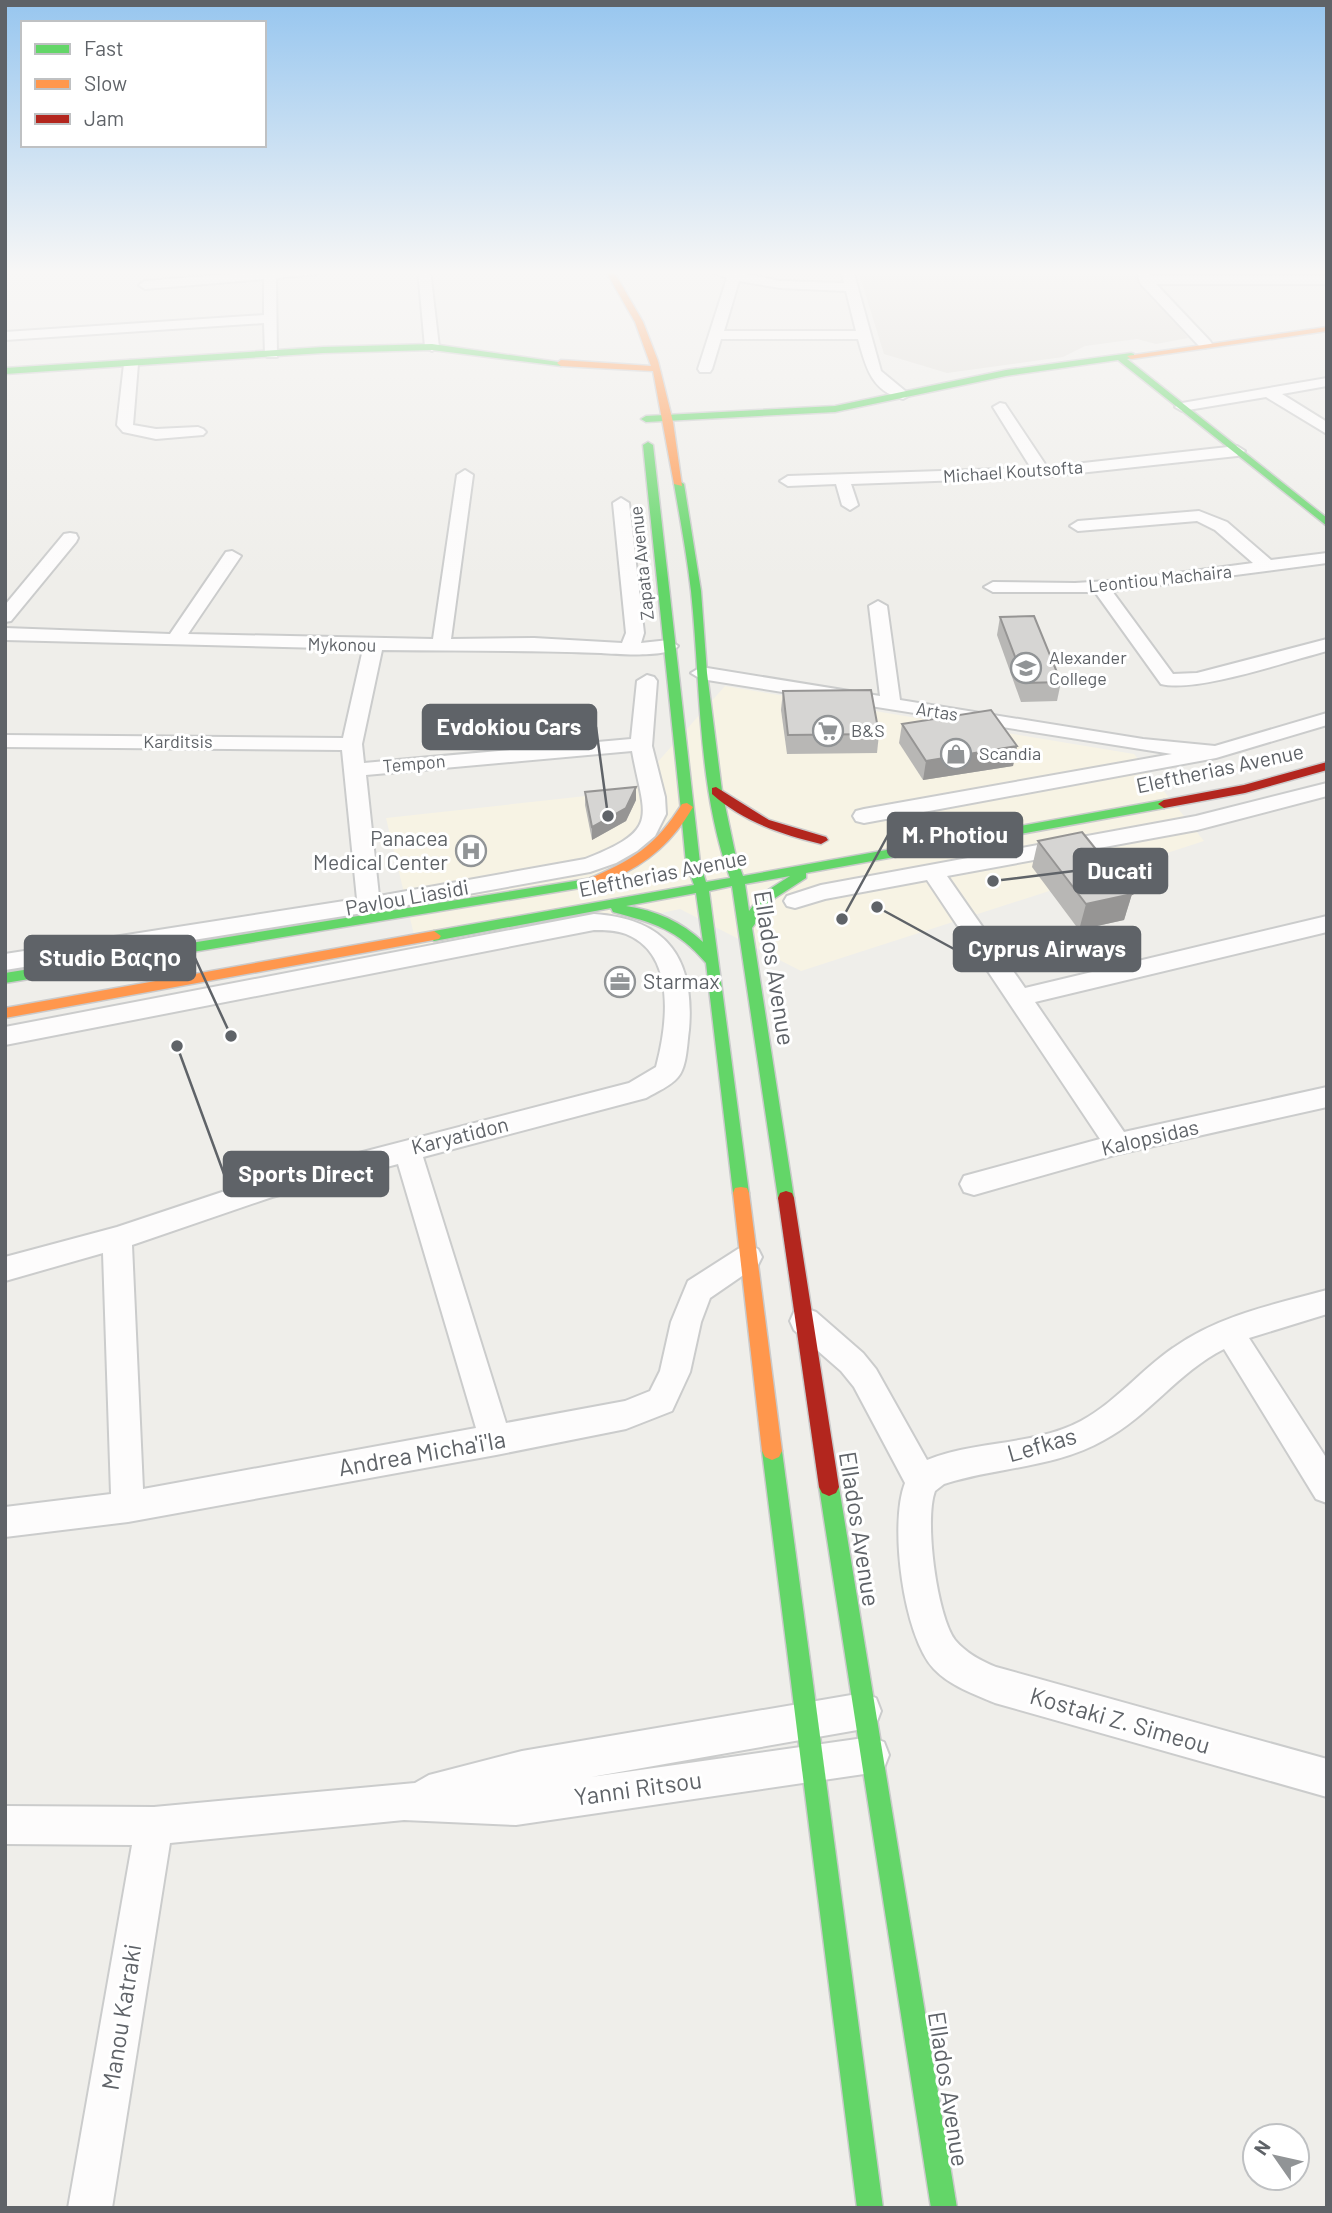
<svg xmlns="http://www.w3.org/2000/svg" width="1332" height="2213" font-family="Barlow,sans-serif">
	<rect width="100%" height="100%" fill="#efeeea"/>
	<path fill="#f7f3e4" d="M725 686 1134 754 1204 841 801 971 680 909 421 964 386 818 632 791Z"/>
	<path fill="#e2e0da" d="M858 270H1133L1188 338 1156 344 1137 339 1085 346 1063 357 947 373 884 354Z"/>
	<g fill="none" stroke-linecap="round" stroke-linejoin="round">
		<g stroke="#cbcccc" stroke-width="4">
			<g id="street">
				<path d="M281 270H321L315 274 276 278 277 357H267L265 354 264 323 5 340V332L264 315V279L145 289 139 285 145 281Z"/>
				<path d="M418 270H430L439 347 432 351 425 347Z"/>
				<path d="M708 270H727L780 281 844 283 841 270H853L881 371 910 395 903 399C871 391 866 367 858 339H721L712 369 710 372H700L698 369 727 278ZM739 281 780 288 846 291 856 331H724Z"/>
				<path d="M1137 270H1147L1150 276H1327V284H1156L1210 341 1212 344 1205 348 1200 347 1140 283Z"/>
				<path d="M131 360 138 364 133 425 156 429 198 427 203 429 206 432 203 435 156 439 123 432 117 425 124 364Z"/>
				<path d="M1327 378V386L1282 394 1327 422V434L1266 397 1182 411 1175 407 1182 403Z"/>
				<path d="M1000 403 1005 404 1047 467 1237 446 1245 451 1237 456 1042 477 851 484 858 505 850 510 842 505 836 484 788 486 780 481 788 476 1031 468 993 407Z"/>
				<path d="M465 470 473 475 451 639 534 638 622 643 626 633 613 503 621 498 629 503 644 633 641 643 669 640 678 646C669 658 617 654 601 653 527 650 455 651 382 650L362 744 364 763 631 739 637 681 647 675 654 677 657 681 652 746 665 797 666 814 655 836 637 851 616 863 590 872 369 912 5 970V954L357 899 342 750 5 747V735L343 738 363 649 5 640V628L170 634 226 552 232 551 241 556 188 634 433 639 457 475ZM632 751C644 818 662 829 585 859L379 896 366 775Z"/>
				<path d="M1199 511 1227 522 1271 560 1327 553V563L1112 591 1173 674 1197 673 1327 639V651C1288 661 1196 693 1161 684L1095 592H993L984 587 993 582 1075 583 1125 580 1253 563 1215 530 1197 521 1078 531 1070 526 1078 521Z"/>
				<path d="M70 533 76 534 78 538 76 542 11 621 5 622V605L64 534Z"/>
				<path d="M878 601 887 606 900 700 1143 739 1215 746 1327 713V725L1216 758 864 823 856 821 853 816 856 811 864 809 1172 754 701 679 691 673 701 667 880 696 869 606Z"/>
				<path d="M1327 783V796L1197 830 947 876 1025 988 1327 916V932L1035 1002 1124 1132 1327 1087V1107L1118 1154 974 1195 964 1192 960 1184 964 1176 1100 1139 927 880 825 899 795 908 787 906 784 901 787 896 821 885 1196 816Z"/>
				<path d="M594 914C667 919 695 958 689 1030 687 1043 687 1067 678 1077 671 1086 656 1092 646 1098L423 1157 506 1423 625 1401 650 1391 660 1371 671 1322 688 1281 738 1249 748 1245 758 1249 762 1257 758 1265 710 1298 701 1322 690 1372 672 1411 626 1429 496 1455 128 1522 5 1537V1507L111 1494 103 1253 5 1281V1257L117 1227 270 1176 629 1083 656 1067C667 1026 677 954 626 934 616 930 605 930 594 930L5 1045V1027ZM398 1164 476 1428 143 1489 132 1245 272 1197Z"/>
				<path d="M1327 1290V1314L1249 1338 1327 1459V1503L1316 1499 1224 1349C1178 1372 1149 1416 1104 1440 1055 1468 997 1467 944 1484L935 1491C924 1520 937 1616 955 1640 966 1653 981 1661 996 1667L1327 1759V1797L995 1703C974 1694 950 1686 934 1669 903 1636 889 1524 905 1483L854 1387 841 1371 794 1330 790 1321 794 1312 805 1308 816 1312 863 1353 876 1369 927 1460C976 1440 1034 1446 1081 1421 1116 1402 1141 1370 1173 1348 1217 1316 1275 1304 1327 1290Z"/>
				<path d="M863 1693 876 1698 881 1711 876 1724 863 1729 591 1777 871 1737 884 1742 889 1755 884 1768 871 1773 516 1825 404 1820 170 1843 112 2208H68L132 1845 5 1844V1806L154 1807 415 1783 429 1775 522 1751Z"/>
			</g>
		</g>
		<g stroke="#cacacb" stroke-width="3">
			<g id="fast">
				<path d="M432 344 565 363 561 366 432 350 323 353 5 374V368L323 347Z"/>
				<path d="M1131 353 1134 354V358L1127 359 1327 518V526L1118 360 1006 376 835 412 646 422 641 419 646 416 835 406 1006 370Z"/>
				<path d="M648 442 653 445 700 863 706 882 730 878C697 787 701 686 691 591 687 555 680 519 674 484L679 481 684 484 701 591 707 673 722 791 736 857 743 876 1164 800 1170 804 1164 808 806 873V878L772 900 752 928 794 1198 792 1203H780L778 1198 732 886 709 891 749 1193 747 1198H735L733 1193 706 963C677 929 654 923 613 912L611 908 434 941 427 936 434 931 694 885 686 863 681 811 643 445ZM790 876 762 894 749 911 745 884ZM696 893 703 942C682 922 655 910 626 906Z"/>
				<path d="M587 879 594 883 592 886 5 983V973Z"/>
				<path d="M772 1442 779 1445 782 1451 883 2208H857L762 1451 765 1445Z"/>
				<path d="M829 1478 836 1481 839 1487 957 2208H931L819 1487 822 1481Z"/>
			</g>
		</g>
		<g stroke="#cacacb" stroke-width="3">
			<g id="slow">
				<path d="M605 270H613L643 322 658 361 673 422 682 486 674 484 653 371 561 366 557 363 561 360 651 366 635 322Z"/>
				<path d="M1327 327V331L1131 359 1127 356Z"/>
				<path d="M687 803 693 807C673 841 649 863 612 879 604 883 595 888 586 886L584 883 586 880C631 861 656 846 682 804Z"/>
				<path d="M434 931 441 936 439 939 5 1018V1008Z"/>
				<path d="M741 1187 747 1188 749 1193 782 1451 779 1457 772 1460 765 1457 762 1451 733 1193 735 1188Z"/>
			</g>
		</g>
		<g stroke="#cacacb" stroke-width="3">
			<g id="jam">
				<path d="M1327 762V770L1245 793 1164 808 1158 804 1164 800 1244 785Z"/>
				<path d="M716 787 769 820 826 837 828 840 821 844C780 834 744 822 712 794V788Z"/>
				<path d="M786 1191 792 1193 794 1198 839 1487 836 1493 829 1496 822 1493 819 1487 778 1198 780 1193Z"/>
			</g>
		</g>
		<use href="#street" fill="#fdfcfc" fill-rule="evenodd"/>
		<use href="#fast" fill="#63d668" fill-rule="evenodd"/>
		<use href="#slow" fill="#ff974d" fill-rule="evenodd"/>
		<use href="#jam" fill="#b3261e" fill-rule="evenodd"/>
	</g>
	<g fill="#b8b7b5">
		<path d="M1000 617 1061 682 1057 701 1021 702 997 635Z"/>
		<path d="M783 691 879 734 877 753 787 754 781 710Z"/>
		<path d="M902 724 1017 746 1013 766 923 780 899 743Z"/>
		<path d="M585 792 636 800 626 821 592 840 585 805Z"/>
		<path d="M1038 841 1132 894 1124 920 1079 930 1032 867Z"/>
	</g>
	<g fill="#969594">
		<path d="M1017 746 1013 766 923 780 926 761Z"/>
		<path d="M636 787V800L626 821 592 840V827Z"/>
		<path d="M1132 894 1124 920 1079 930 1086 904Z"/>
	</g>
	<g fill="#d6d5d3" stroke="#969594" stroke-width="2">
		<path d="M1034 616 1061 682 1025 683 1000 617Z"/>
		<path d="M871 690 879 734 788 735 783 691Z"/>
		<path d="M991 710 1017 746 926 761 902 724Z"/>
		<path d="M636 787 626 808 592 827 585 792Z"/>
		<path d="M1082 832 1132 894 1086 904 1038 841Z"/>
	</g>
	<linearGradient id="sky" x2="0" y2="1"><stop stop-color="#97c6ef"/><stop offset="0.47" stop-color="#f8f7f6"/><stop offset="1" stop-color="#f8f7f6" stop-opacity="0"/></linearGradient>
	<rect width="1332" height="580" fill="url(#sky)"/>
	<defs>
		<g id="university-ring" transform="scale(1.575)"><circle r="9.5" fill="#fff" stroke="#919496" stroke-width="1.5"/><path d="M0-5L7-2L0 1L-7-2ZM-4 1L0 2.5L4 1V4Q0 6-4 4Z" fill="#919496"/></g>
		<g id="supermarket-ring" transform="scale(1.575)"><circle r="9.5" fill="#fff" stroke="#919496" stroke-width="1.5"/><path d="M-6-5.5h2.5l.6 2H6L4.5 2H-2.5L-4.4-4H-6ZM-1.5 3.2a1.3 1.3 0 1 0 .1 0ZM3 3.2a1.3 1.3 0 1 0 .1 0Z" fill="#919496"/></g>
		<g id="shop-ring" transform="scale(1.575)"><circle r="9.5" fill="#fff" stroke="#919496" stroke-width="1.5"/><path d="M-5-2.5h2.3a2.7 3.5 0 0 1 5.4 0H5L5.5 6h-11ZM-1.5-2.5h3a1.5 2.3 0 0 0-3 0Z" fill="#919496"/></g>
		<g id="hospital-ring" transform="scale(1.575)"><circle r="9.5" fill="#fff" stroke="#919496" stroke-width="1.5"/><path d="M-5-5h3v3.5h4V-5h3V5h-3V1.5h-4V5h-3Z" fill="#919496"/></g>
		<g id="office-ring" transform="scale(1.575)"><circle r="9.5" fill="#fff" stroke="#919496" stroke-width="1.5"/><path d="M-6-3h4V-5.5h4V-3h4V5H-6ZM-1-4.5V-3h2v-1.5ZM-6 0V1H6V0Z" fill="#919496"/></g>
	</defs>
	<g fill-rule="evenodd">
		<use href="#university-ring" x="1026" y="668"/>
		<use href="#supermarket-ring" x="828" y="731"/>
		<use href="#shop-ring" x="956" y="754"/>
		<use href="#hospital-ring" x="471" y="851"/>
		<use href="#office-ring" x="620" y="982"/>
	</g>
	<g text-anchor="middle" stroke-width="6" stroke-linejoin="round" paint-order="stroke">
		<g font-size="18" fill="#5f6368" stroke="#fff">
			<text transform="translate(1013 472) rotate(-4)" y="6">Michael Koutsofta</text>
			<text transform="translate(642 563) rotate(-96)" y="6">Zapata Avenue</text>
			<text transform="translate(1160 579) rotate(-6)" y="6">Leontiou Machaira</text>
			<text transform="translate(342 645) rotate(1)" y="6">Mykonou</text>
			<text transform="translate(937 712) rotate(9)" y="6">Artas</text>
			<text x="178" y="748">Karditsis</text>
			<text transform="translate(414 764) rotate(-5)" y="6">Tempon</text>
		</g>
		<g font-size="18" fill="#5f6368" stroke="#fff" text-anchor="start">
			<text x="1049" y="664">Alexander<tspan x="1049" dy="21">College</tspan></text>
			<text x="851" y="737">B&amp;S</text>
			<text x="979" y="760">Scandia</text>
		</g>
		<g font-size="21" fill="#5f6368" stroke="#fff">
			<text transform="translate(1220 769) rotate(-12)" y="7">Eleftherias Avenue</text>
			<text transform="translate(663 874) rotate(-11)" y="7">Eleftherias Avenue</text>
			<text transform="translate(407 898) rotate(-10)" y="7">Pavlou Liasidi</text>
			<text transform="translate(460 1136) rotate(-14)" y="7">Karyatidon</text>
			<text transform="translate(1150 1138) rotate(-13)" y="7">Kalopsidas</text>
		</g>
		<g font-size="21" fill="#5f6368" stroke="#fff" text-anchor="end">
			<text x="448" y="846">Panacea<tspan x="448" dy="24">Medical Center</tspan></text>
			<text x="643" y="989" text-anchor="start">Starmax</text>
		</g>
		<g font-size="24" fill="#5f6368" stroke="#fff">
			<text transform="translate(774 968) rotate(81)" y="8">Ellados Avenue</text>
			<text transform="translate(1042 1445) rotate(-16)" y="8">Lefkas</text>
			<text transform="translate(422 1454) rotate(-10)" y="8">Andrea Micha'i'la</text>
			<text transform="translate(859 1529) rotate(81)" y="8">Ellados Avenue</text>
			<text transform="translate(1120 1721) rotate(16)" y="8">Kostaki Z. Simeou</text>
			<text transform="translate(638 1789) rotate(-8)" y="8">Yanni Ritsou</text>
			<text transform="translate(122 2017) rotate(-81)" y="8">Manou Katraki</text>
			<text transform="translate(948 2089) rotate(81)" y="8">Ellados Avenue</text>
		</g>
	</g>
	<path fill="none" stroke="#5f6368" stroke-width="2.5" d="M608 816L596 727M842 919L888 835M993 881L1074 871M877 907L954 949M231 1036L195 958M177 1046L224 1174"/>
	<g fill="#5f6368" stroke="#fff" stroke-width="2.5">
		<circle cx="608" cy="816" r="7"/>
		<circle cx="842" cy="919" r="7"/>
		<circle cx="993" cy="881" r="7"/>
		<circle cx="877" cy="907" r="7"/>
		<circle cx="231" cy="1036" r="7"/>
		<circle cx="177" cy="1046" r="7"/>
	</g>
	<g fill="#5f6368" stroke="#5f6368" stroke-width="2.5">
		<rect x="423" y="705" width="173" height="44" rx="7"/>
		<rect x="888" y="813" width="134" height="44" rx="7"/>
		<rect x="1074" y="849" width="93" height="44" rx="7"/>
		<rect x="954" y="927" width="186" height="44" rx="7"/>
		<rect x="25" y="936" width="170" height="44" rx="7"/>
		<rect x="224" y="1152" width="164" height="44" rx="7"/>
	</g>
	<g font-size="23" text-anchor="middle" font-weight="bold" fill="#fff">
		<text x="509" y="735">Evdokiou Cars</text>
		<text x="955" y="843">M. Photiou</text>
		<text x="1120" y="879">Ducati</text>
		<text x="1047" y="957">Cyprus Airways</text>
		<text x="110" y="966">Studio Βαςηο</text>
		<text x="306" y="1182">Sports Direct</text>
	</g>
	<rect width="1332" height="2213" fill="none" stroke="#5f6368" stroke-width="14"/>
	<rect x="21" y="21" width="245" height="126" fill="#ffffff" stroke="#bfc1c3" stroke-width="2"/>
	<rect x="35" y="44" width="35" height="10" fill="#63d668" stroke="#bfc1c3" stroke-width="2"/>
	<text x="84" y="56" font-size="21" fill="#5f6368">Fast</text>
	<rect x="35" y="79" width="35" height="10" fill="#ff974d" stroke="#bfc1c3" stroke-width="2"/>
	<text x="84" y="91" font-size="21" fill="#5f6368">Slow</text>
	<rect x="35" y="114" width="35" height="10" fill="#b3261e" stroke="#bfc1c3" stroke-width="2"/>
	<text x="84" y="126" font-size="21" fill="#5f6368">Jam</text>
	<g transform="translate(1276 2157) rotate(304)"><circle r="33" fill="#ffffff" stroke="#bfc1c3" stroke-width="2"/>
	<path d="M0-5L12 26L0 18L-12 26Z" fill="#919496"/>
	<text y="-10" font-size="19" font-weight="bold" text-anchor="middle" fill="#5f6368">N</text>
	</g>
</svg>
